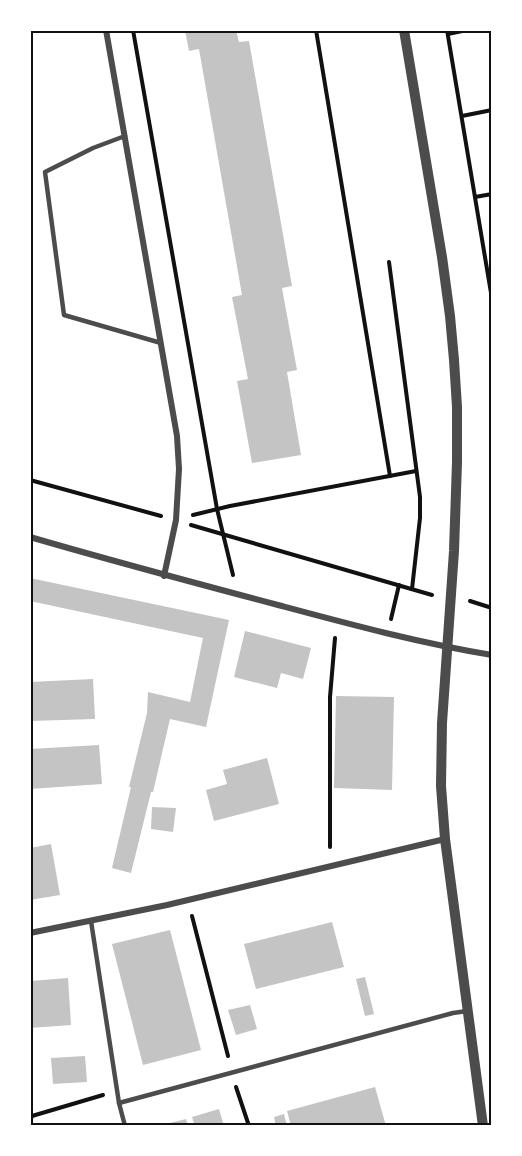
<svg xmlns="http://www.w3.org/2000/svg" width="522" height="1156" font-family="'Work Sans',sans-serif">
	<rect width="100%" height="100%" fill="#fff"/>
	<g fill="#c4c4c4">
		<path d="M185 30H236L239 42 249 41 292 286 282 288 297 370 287 372 301 455 252 463 237 381 248 379 232 297 242 295 199 49 189 51Z"/>
		<path d="M30 578 229 620 206 727 170 719 153 792H151L131 873 112 868 131 787H129L147 713 148 692 190 702 203 638 30 601Z"/>
		<path d="M245 631 311 648 303 679 281 673 277 688 234 677Z"/>
		<path d="M93 679 95 719 30 721V682Z"/>
		<path d="M336 696 394 697 392 790 334 788Z"/>
		<path d="M99 745 102 784 30 789V749Z"/>
		<path d="M267 758 279 804 214 821 206 790 227 784 223 770Z"/>
		<path d="M152 807 176 808 173 832 151 829Z"/>
		<path d="M51 844 60 895 30 900V848Z"/>
		<path d="M332 922 344 967 256 989 244 944Z"/>
		<path d="M170 930 201 1050 143 1065 112 944Z"/>
		<path d="M365 977 374 1014 365 1016 356 979Z"/>
		<path d="M68 978 71 1025 30 1028V981Z"/>
		<path d="M250 1005 257 1029 236 1035 228 1010Z"/>
		<path d="M85 1056 87 1082 53 1084 51 1058Z"/>
		<path d="M375 1087 386 1126H291L287 1111Z"/>
		<path d="M219 1109 224 1126H195L192 1117Z"/>
		<path d="M284 1114 287 1126H276L274 1117Z"/>
		<path d="M186 1119 188 1126H162V1125Z"/>
	</g>
	<g fill="none" stroke-linecap="round" stroke-linejoin="round">
		<g stroke="#111" stroke-width="4">
			<path d="M133 30 217 509 233 575"/>
			<path d="M316 30 390 476"/>
			<path d="M447 30 492 299"/>
			<path d="M448 34 467 30"/>
			<path d="M462 116 492 110"/>
			<path d="M475 197 492 194"/>
			<path d="M389 262 420 497V518L412 589"/>
			<path d="M30 480 161 516"/>
			<path d="M193 515 230 506 416 471"/>
			<path d="M191 525 432 595"/>
			<path d="M470 601 492 608"/>
			<path d="M391 619 399 585"/>
			<path d="M330 847V697L335 638"/>
			<path d="M192 916 228 1056"/>
			<path d="M236 1087 249 1126"/>
			<path d="M30 1121 32 1116 103 1095"/>
		</g>
		<g stroke="#4c4c4c" stroke-width="4.5">
			<path d="M125 136 93 148 45 172 64 315 161 343"/>
			<path d="M91 921 119 1103 125 1126"/>
			<path d="M119 1103 453 1013 467 1011"/>
		</g>
		<g stroke="#4c4c4c" stroke-width="6">
			<path d="M106 30 177 436 179 469 176 520 164 576"/>
			<path d="M30 537C112 561 195 583 278 605 349 624 419 643 492 655"/>
			<path d="M30 933 167 905 445 839"/>
		</g>
		<path stroke="#4c4c4c" stroke-width="10" d="M404 30 442 257 450 316 454 360 457 407V462L454 551 442 723 441 786 445 839 483 1126"/>
	</g>
	<rect width="522" height="1156" fill="none" stroke="#ffffff" stroke-width="63"/>
	<rect x="32" y="32" width="458" height="1092" fill="none" stroke="#111" stroke-width="2"/>
</svg>
